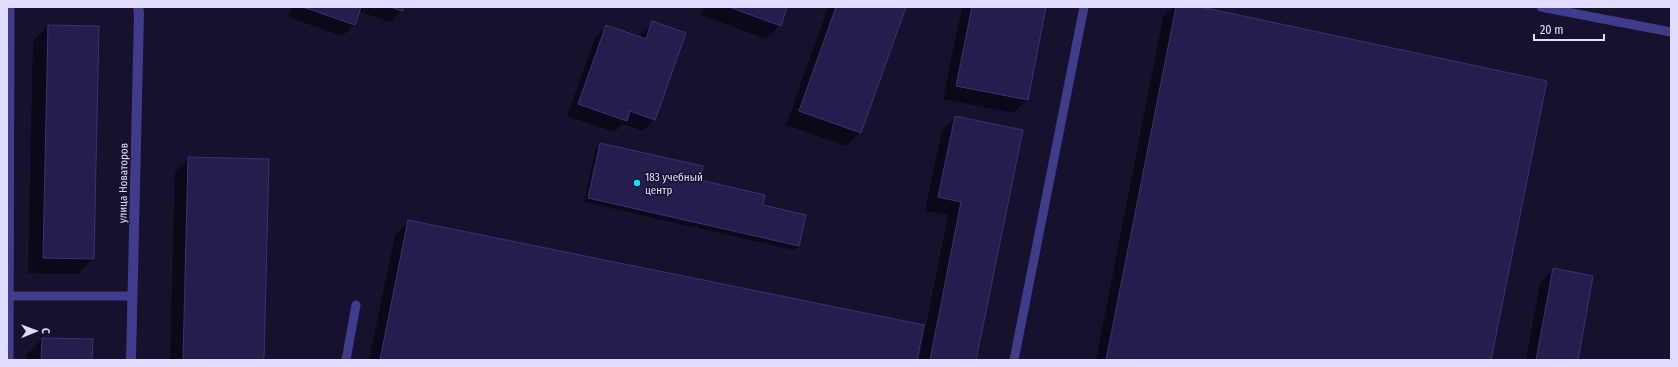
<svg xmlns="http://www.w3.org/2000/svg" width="1678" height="367" font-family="'Fira Sans Condensed',sans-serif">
	<rect width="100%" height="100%" fill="#16112c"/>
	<g fill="#0007">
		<path d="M292 7H403L401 11 390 22 358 11 354 25 342 36 288 17Z"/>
		<path d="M704 7H786L780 25 766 39 701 15Z"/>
		<path d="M828 7H905L860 132 846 146 786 125Z"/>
		<path d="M962 7H1045L1027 100 1013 113 943 99Z"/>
		<path d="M1173 7H1196L1490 360H1096L1163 17Z"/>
		<path d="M653 23 654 119 643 131 623 124 614 132 567 116 595 38 607 26 640 38 641 34Z"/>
		<path d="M48 26 93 258 78 274 28 273 33 41Z"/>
		<path d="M955 117 975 360H919L948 215 925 211 942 131Z"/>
		<path d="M601 144 762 206 798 246 794 250 584 202 596 148Z"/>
		<path d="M189 158 263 360H170L175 172Z"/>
		<path d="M409 222 916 360H369L395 235Z"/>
		<path d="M1554 269 1577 360H1526L1540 283Z"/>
		<path d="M42 339 91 360H26L27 355Z"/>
	</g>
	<g fill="#271d4d" stroke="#3f2f79">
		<path d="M303 7H361L355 25Z"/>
		<path d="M391 7H404L402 11Z"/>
		<path d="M729 7H787L781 26Z"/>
		<path d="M836 7H906L861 133 799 111Z"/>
		<path d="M972 7H1046L1028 100 956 86Z"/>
		<path d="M1176 7H1201L1547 81 1491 360H1106Z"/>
		<path d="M652 21 686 33 655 120 630 111 627 121 578 104 606 25 646 39Z"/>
		<path d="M48 25 99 26 94 259 43 258Z"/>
		<path d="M955 116 1023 130 976 360H930L961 202 938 197Z"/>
		<path d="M600 143 703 166 700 180 765 195 763 205 806 215 799 246 588 198Z"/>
		<path d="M188 157 269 159 264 360H183Z"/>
		<path d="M408 220 924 325 917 360H380Z"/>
		<path d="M1553 268 1593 276 1578 360H1536Z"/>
		<path d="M42 338 93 339 92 360H41Z"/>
	</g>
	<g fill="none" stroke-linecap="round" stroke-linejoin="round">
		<g stroke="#403c8b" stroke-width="9">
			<path d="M1541 7 1671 32"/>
			<path d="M7 294 10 296H133"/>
			<path d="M9 360 10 10"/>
			<path d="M346 360 356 305"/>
			<path d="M1014 360 1084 7"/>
		</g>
		<path stroke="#403c8b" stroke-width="10" d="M131 360 139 13 138 7"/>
	</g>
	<circle fill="#08e3ff" stroke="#16112c" stroke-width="1.5" cx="637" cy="183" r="4"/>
	<g text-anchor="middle" stroke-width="3" stroke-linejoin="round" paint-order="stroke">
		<g font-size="11" fill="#e0dcff" stroke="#16112c" text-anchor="start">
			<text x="645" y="181">183 учебный<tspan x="645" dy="13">центр</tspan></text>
		</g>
		<g font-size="11" fill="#e0dcff" stroke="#16112c">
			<text transform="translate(123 183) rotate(-89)" y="4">улица Новаторов</text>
		</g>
	</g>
	<rect width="1678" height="367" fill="none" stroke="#e0dcff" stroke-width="16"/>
	<g transform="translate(36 331) rotate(89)" stroke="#16112c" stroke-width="3" paint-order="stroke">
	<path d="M0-3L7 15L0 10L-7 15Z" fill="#e0dcff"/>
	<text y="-6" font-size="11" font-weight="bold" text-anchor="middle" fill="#e0dcff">С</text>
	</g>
	<path d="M1534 34v6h70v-6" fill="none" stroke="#e0dcff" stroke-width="2"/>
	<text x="1540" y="34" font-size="12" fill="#e0dcff" stroke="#16112c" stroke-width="3" paint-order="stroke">20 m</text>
</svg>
